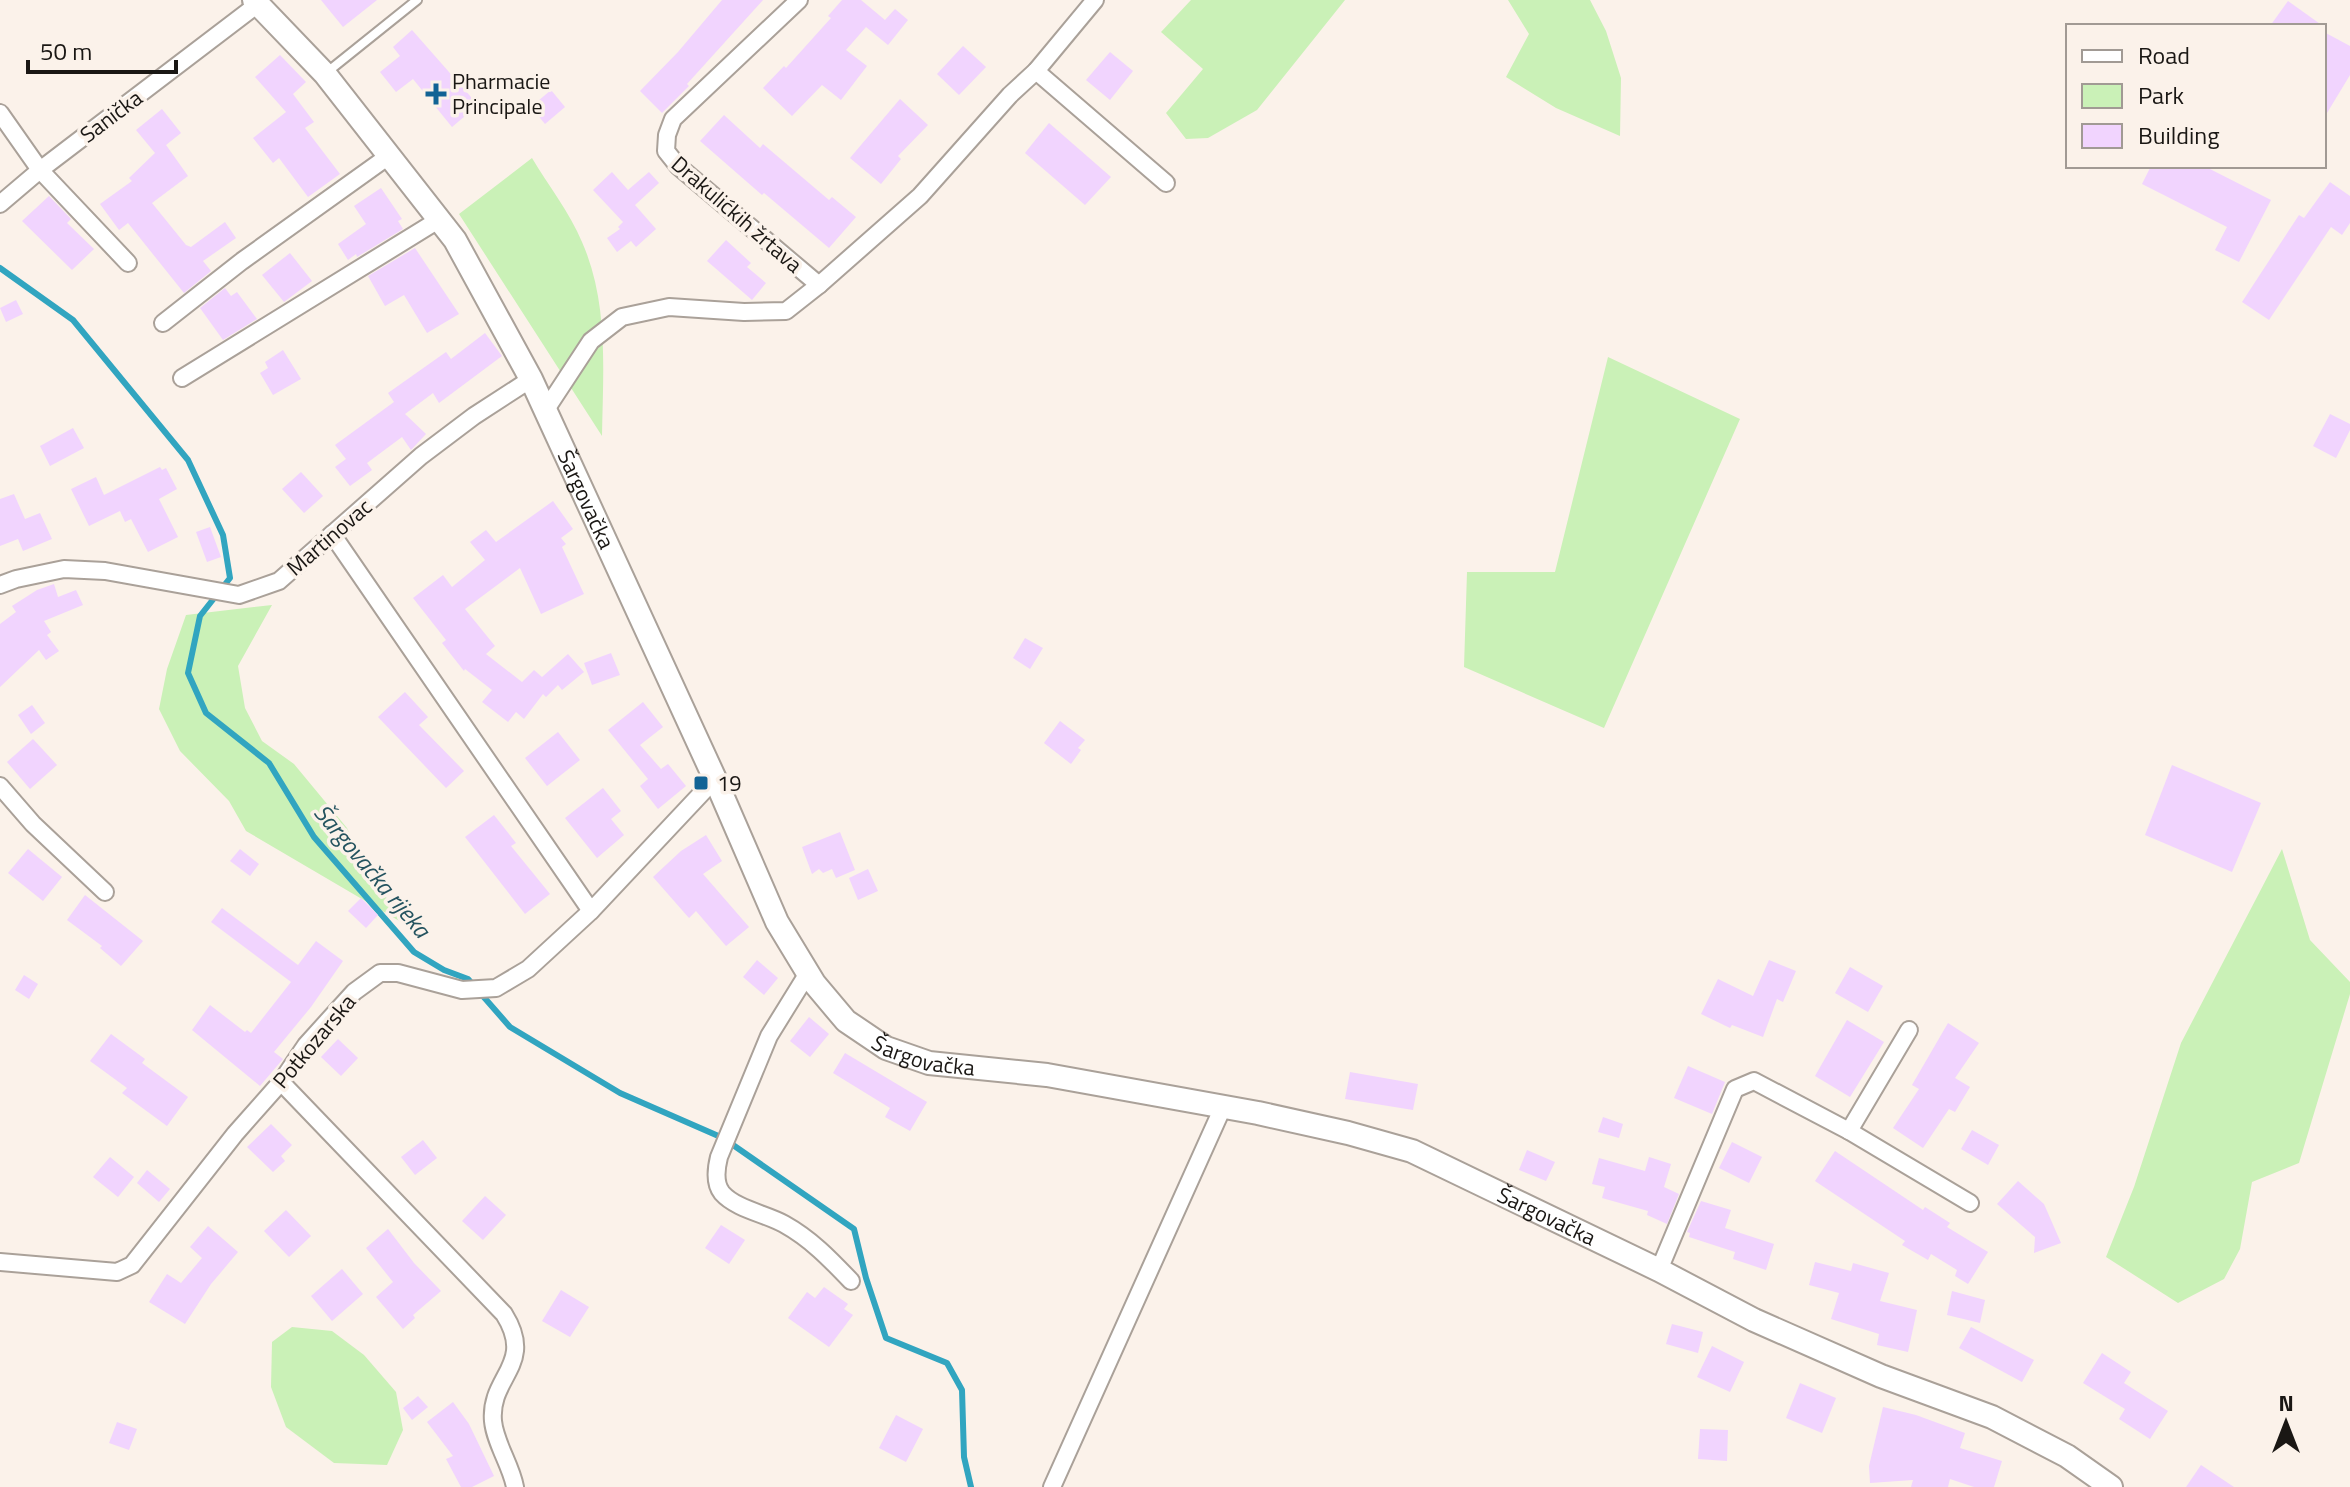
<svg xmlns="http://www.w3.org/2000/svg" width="2350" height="1487" font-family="'Titillium Web',sans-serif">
	<rect width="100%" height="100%" fill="#fbf2ea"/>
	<g fill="#caf1b7">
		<path d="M1191 0H1345L1257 110 1208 138 1186 139 1166 113 1203 69 1161 32Z"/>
		<path d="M1508 0H1590L1606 31 1621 78 1620 136 1556 108 1506 77 1529 34Z"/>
		<path d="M532 158C548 185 570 213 582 242 609 303 603 371 602 436L459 214Z"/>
		<path d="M1608 357 1740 419 1604 728 1464 667 1467 572H1555Z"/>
		<path d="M272 605 238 666 245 708 262 741 294 764 347 828 368 876 413 929 246 831 229 801 180 751 159 709 167 669 186 615Z"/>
		<path d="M2282 849 2310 940 2350 982V994L2299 1163 2252 1182 2240 1249 2224 1279 2178 1303 2106 1257 2134 1187 2181 1043Z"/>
		<path d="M292 1327 332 1331 364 1355 396 1392 403 1430 387 1465 334 1463 286 1427 271 1387 272 1342Z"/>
	</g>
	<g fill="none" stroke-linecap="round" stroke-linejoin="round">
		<path stroke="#31a5c0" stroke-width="6" d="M0 268 73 320 188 460 223 535 230 578 200 616 188 673 206 713 269 763 314 837 414 952 444 970 468 979 510 1027 620 1093 723 1138 854 1229 866 1278 886 1338 947 1363 962 1390 964 1457 971 1487"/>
	</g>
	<g fill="#f1d4fe">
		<path d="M321 0H377L343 27Z"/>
		<path d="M722 0H763L687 84 689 86 662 113 640 91 678 52Z"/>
		<path d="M842 0H861L885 20 895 9 908 20 888 45 866 27 846 50 867 66 841 100 822 85 792 116 763 88 784 66 786 68 831 18 828 16Z"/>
		<path d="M2288 1 2323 26H2270Z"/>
		<path d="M412 30 478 105 452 127 413 79 396 92 380 72 400 56 393 47Z"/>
		<path d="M2324 32 2350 46V75L2324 118Z"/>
		<path d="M963 46 986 67 959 95 937 74Z"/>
		<path d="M1110 52 1133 71 1110 100 1086 80Z"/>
		<path d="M280 55 306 82 293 94 314 122 305 128 340 174 308 197 279 158 273 163 253 138 286 112 255 77Z"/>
		<path d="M551 90 565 107 545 124 531 107Z"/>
		<path d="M900 99 928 125 898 156 901 159 881 184 850 158Z"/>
		<path d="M162 109 181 133 166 145 188 176 152 203 186 245 191 247 225 222 236 238 203 261 211 271 184 293 128 223 119 230 100 204 132 181 129 178 155 153 136 130Z"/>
		<path d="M724 115 760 148 763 144 829 200 832 197 856 217 829 248 764 193 762 195 700 141Z"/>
		<path d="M1049 123 1111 177 1085 205 1025 153Z"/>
		<path d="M2151 166H2204L2271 200 2239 262 2215 250 2227 227 2142 184Z"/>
		<path d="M612 172 628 190 649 172 659 183 635 205 656 229 636 247 631 241 617 252 607 238 620 229 618 227 623 222 593 190Z"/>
		<path d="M2330 182 2350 196V223L2342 235 2331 227 2269 320 2242 302 2299 215 2304 218Z"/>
		<path d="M381 188 402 219 398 221 403 229 357 257 356 254 348 260 338 244 366 224 354 206Z"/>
		<path d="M49 196 71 219 67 223 94 249 72 270 22 221Z"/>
		<path d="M726 240 751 263 747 267 766 283 752 300 707 261Z"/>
		<path d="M415 248 459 314 427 333 404 295 385 306 368 276Z"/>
		<path d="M290 253 312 281 284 302 262 275Z"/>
		<path d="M225 288 231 296 237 292 257 319 223 340 200 308Z"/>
		<path d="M16 300 23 314 6 322 0 308Z"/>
		<path d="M485 333 502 356 439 403 433 393 405 414 426 434 411 450 402 437 367 463 372 470 350 486 335 467 346 459 335 445 394 402 388 393 446 352 451 359Z"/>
		<path d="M283 350 301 379 273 395 260 373 268 368 265 362Z"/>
		<path d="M2330 414 2350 424V430L2336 458 2313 446Z"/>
		<path d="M73 428 84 448 50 466 40 446Z"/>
		<path d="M160 467 162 470 166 468 177 489 159 499 178 537 148 552 131 519 125 522 120 511 89 526 71 489 96 477 104 495Z"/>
		<path d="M301 472 323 496 304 513 282 489Z"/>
		<path d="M14 494 25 519 40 513 52 539 23 551 18 539 0 546V499Z"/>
		<path d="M553 501 573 529 561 538 566 544 562 547 584 594 541 614 520 568 465 609 495 646 486 654 522 682 534 670 542 677 568 654 584 672 562 690 558 685 546 697 543 694 524 719 516 712 508 722 482 702 492 690 465 669 464 671 442 643 446 640 413 598 443 575 452 587 485 560 470 542 486 530 496 542Z"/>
		<path d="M210 527 221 557 207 562 196 532Z"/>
		<path d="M54 584 58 597 76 590 83 605 44 621 51 632 47 635 59 651 46 660 39 650 0 687V624L16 612 12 606 37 590Z"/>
		<path d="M1025 638 1043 648 1030 669 1013 658Z"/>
		<path d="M611 653 620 675 592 685 584 663Z"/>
		<path d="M405 692 428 717 419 725 464 771 446 788 378 717Z"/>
		<path d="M643 702 663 727 640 745 661 769 668 764 686 786 658 809 640 786 648 779 608 730Z"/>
		<path d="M32 705 45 723 31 734 18 715Z"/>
		<path d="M1060 721 1085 740 1078 748 1081 750 1071 764 1044 743Z"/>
		<path d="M558 732 580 760 547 786 525 758Z"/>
		<path d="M33 739 57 765 30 789 7 762Z"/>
		<path d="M2172 765 2261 803 2232 872 2145 835Z"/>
		<path d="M603 788 621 811 611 819 624 835 597 858 565 818Z"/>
		<path d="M494 815 516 843 511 846 550 894 525 914 465 837Z"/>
		<path d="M840 832 855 870 836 878 832 869 823 873 819 869 812 874 802 847Z"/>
		<path d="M706 835 722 861 703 874 749 927 726 946 696 911 689 918 653 877 681 851Z"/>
		<path d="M28 849 62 877 43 901 8 873Z"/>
		<path d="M240 849 259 864 250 876 230 861Z"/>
		<path d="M868 869 878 891 858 900 849 878Z"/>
		<path d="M85 895 143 941 121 966 100 948 102 946 67 920Z"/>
		<path d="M361 898 378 915 366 928 348 911Z"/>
		<path d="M222 908 298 965 316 941 343 961 311 1007 274 1052 283 1059 260 1086 192 1030 210 1005 245 1032 247 1030 251 1033 291 982 211 922Z"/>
		<path d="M757 960 778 978 764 995 743 977Z"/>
		<path d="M1769 960 1796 971 1783 1002 1777 999 1763 1037 1732 1025 1730 1028 1701 1014 1718 979 1753 996Z"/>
		<path d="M1850 967 1883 986 1868 1012 1835 993Z"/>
		<path d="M24 975 38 984 29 999 15 990Z"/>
		<path d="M809 1017 829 1034 810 1057 790 1041Z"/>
		<path d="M1847 1020 1884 1042 1850 1097 1815 1076Z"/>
		<path d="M1948 1023 1979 1043 1955 1078 1970 1087 1955 1112 1949 1109 1923 1148 1893 1128 1919 1089 1912 1085Z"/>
		<path d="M111 1034 145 1059 142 1063 188 1097 167 1126 122 1093 127 1088 90 1061Z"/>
		<path d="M338 1039 358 1058 341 1076 321 1057Z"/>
		<path d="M845 1053 927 1102 910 1131 885 1117 890 1108 833 1073Z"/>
		<path d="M1688 1066 1725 1082 1712 1114 1674 1098Z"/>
		<path d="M1350 1072 1418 1084 1413 1110 1345 1099Z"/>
		<path d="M1603 1117 1623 1124 1619 1138 1598 1132Z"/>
		<path d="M271 1124 292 1145 281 1156 285 1161 273 1172 247 1147Z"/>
		<path d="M1972 1130 1999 1145 1988 1165 1961 1149Z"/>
		<path d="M423 1140 437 1158 415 1175 401 1157Z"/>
		<path d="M1732 1142 1762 1157 1749 1183 1719 1168Z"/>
		<path d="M1527 1150 1555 1162 1546 1181 1519 1170Z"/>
		<path d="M1835 1151 1923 1210 1925 1207 1950 1223 1947 1227 1988 1252 1968 1284 1955 1276 1957 1270 1931 1254 1928 1260 1902 1245 1905 1241 1815 1181Z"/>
		<path d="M110 1157 134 1177 118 1197 93 1177Z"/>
		<path d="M1649 1157 1671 1164 1664 1187 1679 1194 1667 1224 1647 1215 1648 1211 1602 1198 1605 1187 1592 1184 1599 1158 1645 1171Z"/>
		<path d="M147 1170 170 1189 159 1202 137 1183Z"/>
		<path d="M2018 1181 2044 1204 2061 1243 2034 1253 2035 1237 1997 1204Z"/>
		<path d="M485 1196 506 1215 483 1240 462 1221Z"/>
		<path d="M1701 1201 1731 1210 1725 1228 1774 1244 1766 1270 1733 1259 1735 1252 1689 1237 1690 1233 1687 1232Z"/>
		<path d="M286 1210 311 1236 289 1257 264 1231Z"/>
		<path d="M721 1225 745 1240 729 1264 705 1248Z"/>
		<path d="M208 1226 238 1252 211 1284 185 1324 149 1302 167 1274 181 1283 202 1258 190 1247Z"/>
		<path d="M388 1229 414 1263 441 1291 413 1315 415 1318 403 1329 376 1297 393 1282 366 1248Z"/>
		<path d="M1815 1262 1851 1271 1853 1263 1889 1273 1880 1301 1917 1310 1908 1352 1877 1345 1879 1334 1831 1319 1839 1293 1809 1285Z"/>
		<path d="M342 1269 363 1294 332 1321 311 1296Z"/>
		<path d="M824 1287 848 1304 844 1309 853 1315 829 1347 788 1318 807 1292 815 1298Z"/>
		<path d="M561 1290 589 1307 570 1337 542 1321Z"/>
		<path d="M1952 1291 1985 1300 1980 1323 1947 1315Z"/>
		<path d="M1672 1324 1703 1332 1698 1353 1666 1344Z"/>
		<path d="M1971 1327 2034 1360 2022 1382 1959 1348Z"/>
		<path d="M1712 1346 1744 1362 1730 1392 1697 1377Z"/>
		<path d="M2102 1353 2131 1372 2124 1383 2168 1411 2150 1439 2119 1419 2125 1409 2083 1383Z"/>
		<path d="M1800 1383 1836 1398 1822 1433 1786 1418Z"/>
		<path d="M418 1396 428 1407 412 1420 403 1408Z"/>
		<path d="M453 1402 469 1424 494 1476 472 1487H461L446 1459 453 1456 427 1422Z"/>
		<path d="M1883 1407 1916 1415 1965 1433 1960 1448 2002 1461 1994 1487H1974L1950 1479 1948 1487H1911L1913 1480 1870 1483 1869 1466Z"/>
		<path d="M896 1415 923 1429 906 1462 879 1448Z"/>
		<path d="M117 1422 137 1429 129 1450 109 1443Z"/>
		<path d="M1700 1429 1728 1430 1727 1461 1698 1459Z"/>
		<path d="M2201 1465 2234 1487H2186Z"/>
	</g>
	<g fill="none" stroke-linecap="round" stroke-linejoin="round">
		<g stroke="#aaa199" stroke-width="12">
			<path id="service" d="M326 73 417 0"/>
		</g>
		<g stroke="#aaa199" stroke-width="20">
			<g id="minor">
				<path d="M799 0 673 119 667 135 666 151 678 166 819 285"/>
				<path d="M1036 71 1166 183"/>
				<path d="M0 113 40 170 128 263"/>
				<path d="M0 204 40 170 258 4"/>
				<path d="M163 323 242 261 390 155"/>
				<path d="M182 378 440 219"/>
				<path d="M545 411 591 341 622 317 669 307 744 312 786 311 819 285 920 196 1010 95 1036 71 1095 0"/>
				<path d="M332 534 591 911"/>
				<path d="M0 585 16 579 64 569 105 571 239 595 279 581 421 456 474 416 531 379"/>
				<path d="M0 786 33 824 105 892"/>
				<path d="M808 973 769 1036 719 1157C716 1169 714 1183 722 1193 736 1209 766 1214 784 1224 811 1239 830 1259 851 1281"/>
				<path d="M281 1082 504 1314C536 1365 489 1376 493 1421 495 1443 511 1465 515 1487"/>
				<path d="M1849 1131 1909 1030"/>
				<path d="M0 1262 117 1272 132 1265 235 1134 281 1082 306 1045 354 992 380 973H398L462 990 496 988 528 969 591 911 715 779"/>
				<path d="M1659 1270 1735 1089 1754 1081 1849 1131 1970 1203"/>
				<path d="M1052 1487 1223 1107"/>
			</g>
		</g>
		<g stroke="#aaa199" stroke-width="26">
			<g id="tertiary">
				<path id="s1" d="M254 0 325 74 455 240 531 379 715 779 777 922 814 983 846 1021 886 1048 929 1063 1047 1075 1258 1113 1348 1133 1412 1151 1659 1270 1754 1320 1881 1376 1992 1417 2067 1456 2111 1487"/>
			</g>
		</g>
		<use href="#service" stroke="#fff" stroke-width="8"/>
		<use href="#minor" stroke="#fff" stroke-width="16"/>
		<use href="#tertiary" stroke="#fff" stroke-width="22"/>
	</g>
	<g fill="#126395" stroke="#fbf2ea" stroke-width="3">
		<path d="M432 82h8v8h8v8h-8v8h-8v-8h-8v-8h8z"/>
		<rect x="693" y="775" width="16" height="16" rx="4"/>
	</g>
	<g text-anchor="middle" stroke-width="7" stroke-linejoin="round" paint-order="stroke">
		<g font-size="22" fill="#1a1714" stroke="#fbf2ea" text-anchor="start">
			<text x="452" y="89">Pharmacie<tspan x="452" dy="25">Principale</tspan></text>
			<text x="717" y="791">19</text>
		</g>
		<g font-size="22" fill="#1a1714" stroke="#fbf2ea">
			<text transform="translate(111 116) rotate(-37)" y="8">Sanička</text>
			<text transform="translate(737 214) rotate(41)" y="8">Drakulićkih žrtava</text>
			<text dy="8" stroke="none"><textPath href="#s1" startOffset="604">Šargovačka</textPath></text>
			<text transform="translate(329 537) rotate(-41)" y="8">Martinovac</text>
			<text transform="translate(314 1041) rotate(-50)" y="8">Potkozarska</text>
			<text dy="8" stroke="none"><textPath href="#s1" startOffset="1276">Šargovačka</textPath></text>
			<text dy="8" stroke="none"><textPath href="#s1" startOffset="1924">Šargovačka</textPath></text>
		</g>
		<g font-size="24" font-style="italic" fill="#24535f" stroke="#fbf2ea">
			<text transform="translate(372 871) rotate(50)" y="8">Šargovačka rijeka</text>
		</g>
	</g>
	<rect x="2066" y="24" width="260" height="144" fill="#fbf2ea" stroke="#a19a94" stroke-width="2"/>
	<rect x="2082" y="50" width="40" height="12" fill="#ffffff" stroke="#a19a94" stroke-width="2"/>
	<text x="2138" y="64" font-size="24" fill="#1a1714">Road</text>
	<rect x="2082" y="84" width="40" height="24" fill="#caf1b7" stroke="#a19a94" stroke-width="2"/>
	<text x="2138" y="104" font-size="24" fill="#1a1714">Park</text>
	<rect x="2082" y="124" width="40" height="24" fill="#f1d4fe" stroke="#a19a94" stroke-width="2"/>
	<text x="2138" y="144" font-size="24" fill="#1a1714">Building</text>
	<g transform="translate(2286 1423)" stroke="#fbf2ea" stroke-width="6" paint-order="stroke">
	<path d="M0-6L14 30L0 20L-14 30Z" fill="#1a1714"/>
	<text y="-12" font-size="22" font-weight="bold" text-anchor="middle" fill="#1a1714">N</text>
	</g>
	<path d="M28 60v12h148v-12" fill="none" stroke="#1a1714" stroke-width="4"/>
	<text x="40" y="60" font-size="24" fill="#1a1714" stroke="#fbf2ea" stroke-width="6" paint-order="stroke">50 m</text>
</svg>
